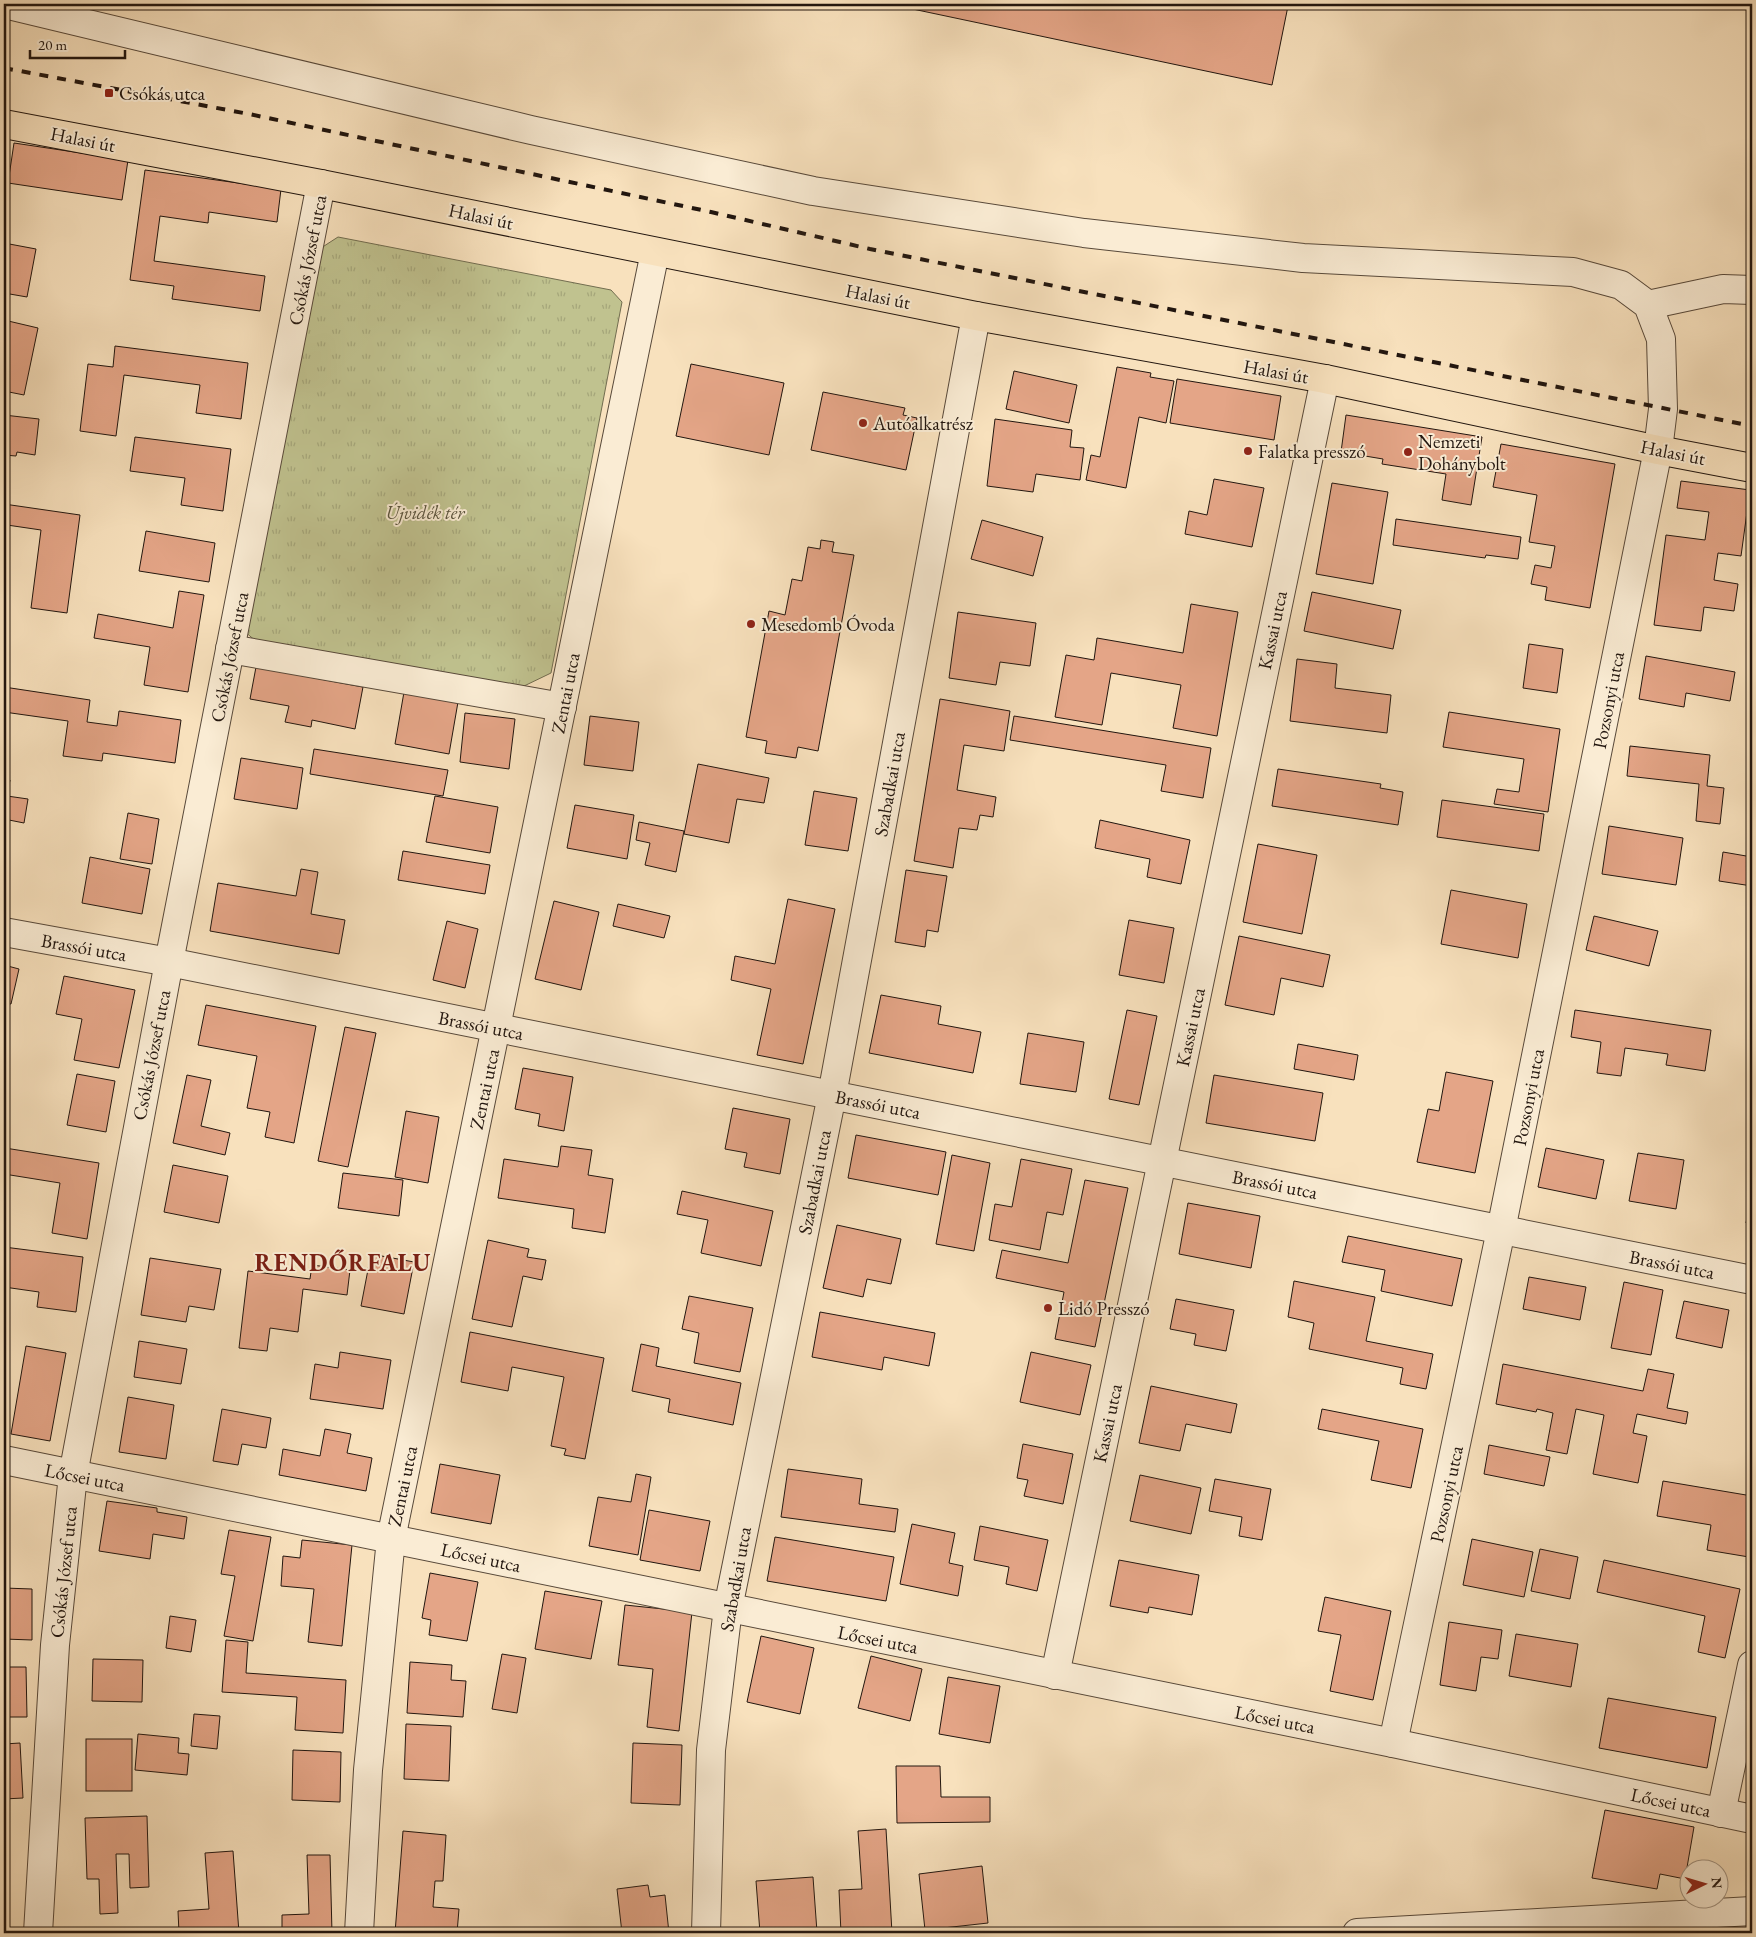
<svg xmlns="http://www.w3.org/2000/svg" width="1756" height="1937" font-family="'EB Garamond',serif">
	<defs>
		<pattern id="park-tufts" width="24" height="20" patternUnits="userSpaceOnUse" patternTransform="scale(1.25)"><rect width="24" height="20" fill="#c0c28f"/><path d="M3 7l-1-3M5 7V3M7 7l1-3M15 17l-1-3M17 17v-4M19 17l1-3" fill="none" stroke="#a5a67a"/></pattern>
	</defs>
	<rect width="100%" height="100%" fill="#f8e1bd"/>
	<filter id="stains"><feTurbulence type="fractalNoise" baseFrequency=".004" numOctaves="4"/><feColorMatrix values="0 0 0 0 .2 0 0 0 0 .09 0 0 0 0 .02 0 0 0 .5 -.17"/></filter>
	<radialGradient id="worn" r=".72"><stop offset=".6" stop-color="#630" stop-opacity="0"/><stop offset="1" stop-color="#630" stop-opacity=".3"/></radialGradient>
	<path fill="url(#park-tufts)" stroke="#716c4f" d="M338 237 611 290 622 302 551 673 522 687 258 643 243 630 321 248Z"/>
	<g fill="#e4a587" stroke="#22160f">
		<path d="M889 4H1278L1288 6 1272 85Z"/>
		<path d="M14 143 128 160 122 200 8 183Z"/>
		<path d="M145 170 281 189 277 222 209 212 208 223 160 216 154 261 265 276 260 311 172 299 174 286 130 280Z"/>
		<path d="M4 243 36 249 27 297 4 293Z"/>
		<path d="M4 320 38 328 24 395 4 391Z"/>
		<path d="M115 346 248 363 241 419 196 413 200 385 124 375 116 436 80 431 88 364 113 367Z"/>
		<path d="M691 364 784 383 769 455 676 436Z"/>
		<path d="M1117 367 1151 373 1150 377 1174 381 1166 423 1139 417 1126 488 1086 480 1091 455 1100 457Z"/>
		<path d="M1014 371 1077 385 1069 423 1006 409Z"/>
		<path d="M1177 379 1281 396 1274 440 1170 423Z"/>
		<path d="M823 392 905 408 903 415 917 418 906 470 811 450Z"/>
		<path d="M4 415 39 419 35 455 17 452 16 456 4 455Z"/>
		<path d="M1346 415 1482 437 1471 505 1442 500 1446 474 1382 464 1383 459 1341 452Z"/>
		<path d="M995 419 1072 430 1070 447 1084 448 1080 480 1036 474 1033 492 987 486Z"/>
		<path d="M135 437 231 449 223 511 181 505 185 478 130 471Z"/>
		<path d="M1501 444 1615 464 1590 608 1545 600 1547 587 1531 584 1535 565 1551 568 1555 546 1529 542 1537 495 1493 487Z"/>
		<path d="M1214 479 1264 488 1252 547 1185 534 1189 511 1207 515Z"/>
		<path d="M1681 481 1750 490 1741 556 1718 553 1714 580 1738 584 1734 611 1704 607 1701 631 1654 625 1666 535 1705 540 1709 512 1677 508Z"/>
		<path d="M1332 483 1388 492 1373 584 1316 574Z"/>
		<path d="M4 504 80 515 67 613 31 608 41 530 7 525 4 549Z"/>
		<path d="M1396 519 1521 537 1518 559 1486 555 1485 558 1393 545Z"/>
		<path d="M982 520 1043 537 1033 576 971 559Z"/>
		<path d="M146 531 215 543 209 582 139 571Z"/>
		<path d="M821 540 834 542 832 552 854 555 818 751 798 747 796 758 765 753 767 741 746 737 769 611 785 615 792 579 802 581 808 547 820 549Z"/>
		<path d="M179 591 204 595 188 692 144 685 150 647 94 638 98 614 173 628Z"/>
		<path d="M1312 592 1401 610 1393 649 1304 631Z"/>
		<path d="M1191 604 1238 612 1217 736 1173 728 1181 685 1111 673 1102 725 1055 717 1066 655 1094 660 1097 638 1183 653Z"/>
		<path d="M958 612 1036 623 1030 666 1000 662 996 685 949 678Z"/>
		<path d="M1529 644 1563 649 1557 693 1523 688Z"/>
		<path d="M1646 656 1735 672 1730 701 1686 693 1684 707 1639 699Z"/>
		<path d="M1297 659 1337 664 1335 688 1391 695 1387 733 1290 721Z"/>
		<path d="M256 667 363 687 355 729 312 720 311 727 285 722 289 706 250 699Z"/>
		<path d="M4 687 90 700 87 722 117 726 119 711 181 720 175 763 103 753 102 761 63 756 68 721 4 712Z"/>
		<path d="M404 692 458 702 449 754 395 744Z"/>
		<path d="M940 699 1010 711 1004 751 964 745 957 790 996 797 993 817 980 815 977 830 959 828 953 868 914 861Z"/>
		<path d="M1449 712 1560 729 1548 812 1494 804 1497 789 1519 792 1524 759 1443 747Z"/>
		<path d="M465 713 515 719 509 769 460 762Z"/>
		<path d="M590 716 639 722 633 771 584 765Z"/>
		<path d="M1014 716 1211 748 1203 798 1161 791 1166 765 1010 740Z"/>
		<path d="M1630 746 1710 755 1707 786 1724 788 1720 824 1696 821 1699 784 1627 776Z"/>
		<path d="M314 749 448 770 443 796 310 774Z"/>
		<path d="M241 758 303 768 297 809 234 799Z"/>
		<path d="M698 764 769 778 764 803 737 799 729 843 684 834Z"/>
		<path d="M1278 769 1381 784 1380 788 1403 792 1398 825 1272 806Z"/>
		<path d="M4 779 10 780 7 796 28 799 24 823 4 819Z"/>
		<path d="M814 791 857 798 848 851 805 845Z"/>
		<path d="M435 796 498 807 490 853 426 842Z"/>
		<path d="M1442 800 1544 814 1539 851 1437 837Z"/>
		<path d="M575 805 634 815 627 859 567 848Z"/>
		<path d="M128 813 159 819 152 864 120 859Z"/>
		<path d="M1100 820 1190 840 1181 884 1147 877 1150 859 1095 848Z"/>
		<path d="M639 822 684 831 676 872 645 865 650 843 636 840Z"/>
		<path d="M1609 826 1683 838 1676 885 1602 874Z"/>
		<path d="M1258 844 1317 855 1302 934 1243 922Z"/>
		<path d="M403 851 490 865 485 894 398 880Z"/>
		<path d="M1723 852 1752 857V886L1719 881Z"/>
		<path d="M90 857 150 869 142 914 82 903Z"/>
		<path d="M301 869 318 872 311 914 345 920 339 954 210 931 218 883 296 896Z"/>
		<path d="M906 870 947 876 938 932 927 930 925 947 895 942Z"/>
		<path d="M1451 890 1527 904 1518 958 1441 944Z"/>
		<path d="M788 899 835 909 803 1064 757 1055 771 989 731 980 735 956 775 964Z"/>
		<path d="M554 901 599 912 581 990 535 979Z"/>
		<path d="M618 904 670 916 664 938 613 926Z"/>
		<path d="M1594 916 1658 931 1649 966 1586 950Z"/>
		<path d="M1129 920 1174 928 1164 983 1119 975Z"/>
		<path d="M447 921 478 929 465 988 433 980Z"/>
		<path d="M1239 936 1330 955 1323 987 1281 978 1274 1015 1225 1005Z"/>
		<path d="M4 965 19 969 11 1004 4 1003Z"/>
		<path d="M64 976 135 990 119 1068 74 1060 82 1019 56 1014Z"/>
		<path d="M881 995 941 1006 938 1024 981 1032 973 1073 869 1053Z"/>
		<path d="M206 1005 316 1026 294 1143 265 1137 270 1112 247 1108 257 1056 198 1045Z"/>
		<path d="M1127 1010 1157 1016 1139 1105 1109 1099Z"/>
		<path d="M1575 1010 1711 1030 1705 1071 1666 1065 1668 1054 1625 1048 1621 1076 1597 1073 1601 1042 1571 1037Z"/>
		<path d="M345 1027 376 1033 348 1167 318 1161Z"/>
		<path d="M1028 1033 1084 1042 1076 1092 1020 1084Z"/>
		<path d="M1298 1044 1358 1055 1354 1080 1294 1069Z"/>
		<path d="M523 1068 573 1077 564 1131 538 1126 540 1114 515 1109Z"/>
		<path d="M1446 1072 1493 1081 1475 1173 1417 1162 1428 1109 1439 1111Z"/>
		<path d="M77 1074 115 1081 106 1132 67 1125Z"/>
		<path d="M187 1075 211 1080 201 1126 230 1133 225 1155 173 1143Z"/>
		<path d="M1214 1075 1323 1093 1315 1141 1206 1123Z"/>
		<path d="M733 1108 790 1119 780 1174 744 1167 747 1153 725 1149Z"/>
		<path d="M406 1111 439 1117 428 1183 395 1177Z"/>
		<path d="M856 1135 946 1152 938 1195 848 1178Z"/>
		<path d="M561 1146 592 1150 588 1175 613 1179 605 1233 572 1228 574 1209 498 1198 504 1159 558 1167Z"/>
		<path d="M5 1148 99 1163 87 1239 52 1233 60 1183 4 1174Z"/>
		<path d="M1546 1148 1604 1160 1596 1199 1538 1187Z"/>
		<path d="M1638 1153 1684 1160 1676 1209 1629 1201Z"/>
		<path d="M952 1155 990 1163 974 1251 936 1244Z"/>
		<path d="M1021 1159 1072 1169 1063 1215 1047 1212 1040 1250 989 1240 995 1204 1012 1207Z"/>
		<path d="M173 1165 228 1176 219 1223 164 1212Z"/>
		<path d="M343 1173 403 1180 399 1216 338 1208Z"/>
		<path d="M1085 1180 1128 1188 1095 1347 1055 1339 1064 1292 996 1278 1002 1250 1068 1263Z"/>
		<path d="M1752 1190V1225L1746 1223Z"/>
		<path d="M682 1191 773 1211 761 1266 701 1253 708 1220 677 1214Z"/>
		<path d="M1188 1203 1260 1216 1251 1268 1179 1254Z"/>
		<path d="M837 1225 901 1239 891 1284 867 1279 863 1297 823 1288Z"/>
		<path d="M1348 1236 1462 1259 1452 1306 1381 1291 1385 1270 1342 1262Z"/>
		<path d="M488 1240 529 1249 527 1257 546 1260 542 1280 523 1276 512 1327 472 1319Z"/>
		<path d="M4 1247 83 1257 76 1312 37 1307 39 1292 4 1287 6 1265 4 1264Z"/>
		<path d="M371 1254 414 1262 404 1314 361 1306Z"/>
		<path d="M150 1258 221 1269 214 1310 189 1306 186 1322 141 1315Z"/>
		<path d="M312 1265 350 1270 347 1295 303 1289 298 1332 270 1328 267 1351 239 1348 248 1271 310 1279Z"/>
		<path d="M1529 1277 1586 1287 1580 1320 1523 1309Z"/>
		<path d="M1294 1281 1375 1297 1366 1341 1433 1354 1426 1389 1400 1384 1403 1368 1309 1349 1314 1323 1288 1317Z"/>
		<path d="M1624 1282 1663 1290 1651 1355 1611 1348Z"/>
		<path d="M689 1296 753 1308 740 1372 694 1363 699 1333 682 1329Z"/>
		<path d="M1176 1299 1234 1310 1226 1351 1194 1345 1196 1334 1170 1329Z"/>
		<path d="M1684 1301 1729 1310 1722 1348 1676 1338Z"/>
		<path d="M820 1312 935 1333 929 1366 884 1357 882 1370 812 1357Z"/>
		<path d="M470 1332 604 1358 585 1459 564 1455 566 1449 551 1446 564 1377 512 1367 508 1391 461 1382Z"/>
		<path d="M139 1341 187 1349 181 1384 134 1377Z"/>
		<path d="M641 1344 659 1348 656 1366 741 1383 733 1425 668 1412 670 1399 632 1391Z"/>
		<path d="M26 1346 66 1353 50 1441 11 1434Z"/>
		<path d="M340 1352 391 1360 383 1409 310 1399 315 1364 338 1368Z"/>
		<path d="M1031 1352 1091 1365 1080 1415 1020 1402Z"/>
		<path d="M1503 1364 1643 1391 1648 1369 1674 1374 1667 1408 1688 1412 1686 1424 1637 1414 1633 1433 1647 1436 1638 1483 1593 1474 1604 1415 1576 1409 1567 1454 1546 1450 1553 1413 1537 1409 1536 1412 1496 1404Z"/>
		<path d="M1151 1386 1237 1404 1231 1433 1186 1424 1180 1451 1139 1443Z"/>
		<path d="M128 1397 174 1405 166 1459 119 1452Z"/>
		<path d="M222 1409 271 1418 266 1448 242 1444 238 1465 213 1461Z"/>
		<path d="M1322 1409 1423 1429 1411 1488 1371 1480 1379 1441 1318 1429Z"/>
		<path d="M325 1429 351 1434 347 1453 372 1458 366 1491 279 1475 283 1449 320 1456Z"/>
		<path d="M1023 1444 1073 1454 1063 1504 1024 1496 1028 1480 1017 1478Z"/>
		<path d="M1489 1445 1550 1457 1544 1486 1484 1474Z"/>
		<path d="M440 1464 500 1475 491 1524 431 1513Z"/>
		<path d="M788 1469 862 1479 859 1504 898 1509 895 1532 781 1517Z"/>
		<path d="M636 1474 651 1477 638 1555 589 1546 598 1497 631 1502Z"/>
		<path d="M1140 1475 1201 1488 1191 1534 1130 1521Z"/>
		<path d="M1215 1479 1271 1489 1262 1540 1239 1536 1242 1517 1209 1511Z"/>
		<path d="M1663 1481 1752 1496V1539L1749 1557 1707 1550 1711 1525 1657 1516Z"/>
		<path d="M107 1501 157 1508V1512L187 1517 184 1539 153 1534 150 1559 99 1551Z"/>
		<path d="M649 1510 710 1521 700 1571 640 1560Z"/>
		<path d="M912 1524 955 1533 949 1563 963 1566 958 1596 900 1584Z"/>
		<path d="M980 1526 1048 1540 1037 1591 1006 1584 1009 1567 974 1560Z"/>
		<path d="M229 1530 271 1537 253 1641 224 1636 235 1576 221 1574Z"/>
		<path d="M775 1537 894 1557 886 1601 767 1581Z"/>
		<path d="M1472 1539 1533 1552 1524 1597 1463 1585Z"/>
		<path d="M302 1540 352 1545 342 1646 308 1642 314 1589 281 1586 283 1556 300 1558Z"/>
		<path d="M1540 1549 1578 1557 1570 1599 1531 1591Z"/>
		<path d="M1119 1560 1199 1575 1192 1615 1149 1607 1148 1613 1110 1606Z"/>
		<path d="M1604 1560 1740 1589 1725 1658 1698 1652 1705 1616 1597 1592Z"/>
		<path d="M430 1573 478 1582 467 1641 429 1635 431 1620 422 1618Z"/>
		<path d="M4 1588 32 1589V1640L4 1639Z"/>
		<path d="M545 1591 602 1601 591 1659 535 1649Z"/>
		<path d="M1325 1597 1391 1611 1373 1700 1330 1691 1341 1635 1318 1631Z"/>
		<path d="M625 1605 692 1612 679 1731 647 1727 653 1669 618 1665Z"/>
		<path d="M170 1616 196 1620 191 1652 166 1648Z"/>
		<path d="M1449 1622 1502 1630 1498 1659 1481 1657 1476 1691 1440 1685Z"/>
		<path d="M1516 1634 1578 1644 1571 1687 1509 1676Z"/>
		<path d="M761 1636 814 1648 800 1714 747 1702Z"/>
		<path d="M226 1640 248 1642 246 1673 346 1680 343 1733 295 1730 297 1697 222 1692Z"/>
		<path d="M502 1654 526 1658 517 1713 492 1709Z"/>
		<path d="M871 1656 922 1669 910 1721 858 1708Z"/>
		<path d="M93 1659 143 1660 142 1702 92 1701Z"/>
		<path d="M410 1662 452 1665 451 1680 466 1681 463 1717 407 1713Z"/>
		<path d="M4 1667H26L27 1717H4Z"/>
		<path d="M948 1677 1000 1686 990 1743 939 1734Z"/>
		<path d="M1608 1698 1716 1717 1707 1768 1599 1748Z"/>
		<path d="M194 1714 220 1716 217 1749 191 1746Z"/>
		<path d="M406 1724 451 1726 449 1781 404 1779Z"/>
		<path d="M138 1734 179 1738 178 1753 189 1754 187 1775 135 1770Z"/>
		<rect x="86" y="1739" width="46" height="52"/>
		<path d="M20 1743 23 1798 4 1799V1744Z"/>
		<path d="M633 1743 682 1745 680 1805 631 1803Z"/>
		<path d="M293 1750 341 1752 340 1802 292 1800Z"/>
		<path d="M896 1766H940L941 1797H990V1822L897 1823Z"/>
		<path d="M1605 1810 1694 1827 1685 1879 1660 1874 1657 1889 1592 1878Z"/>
		<path d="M147 1816 149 1887 130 1888 129 1854H116L118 1913 100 1914 99 1879H87L85 1818Z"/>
		<path d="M886 1829 892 1933H841L839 1890 862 1889 858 1831Z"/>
		<path d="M403 1831 446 1835 443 1881H435L433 1907 459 1909 457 1933H395Z"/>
		<path d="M233 1851 239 1933H179L178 1911 209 1909 205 1853Z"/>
		<path d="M307 1855H330L332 1933H282V1915L309 1914Z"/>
		<path d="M982 1866 988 1923 925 1930 919 1874Z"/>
		<path d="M813 1877 817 1932 760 1933 756 1881Z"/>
		<path d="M648 1885 650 1897 665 1895 669 1933H622L617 1889Z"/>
		<path d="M4 1905H5L8 1933H4Z"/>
	</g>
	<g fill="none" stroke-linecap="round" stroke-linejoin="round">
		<g stroke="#58493a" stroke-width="30">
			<g id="minor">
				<path d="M4 4 531 130 813 191 1084 233 1303 258 1573 272 1621 285 1648 305 1661 339 1663 409 1658 450 1501 1230 1393 1743"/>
				<path d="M1648 305 1723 289 1752 290"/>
				<path d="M230 649 562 707"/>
				<path d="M4 932 169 962 1752 1280"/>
				<path d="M4 1460 1393 1743 1752 1819"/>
				<path d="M1055 1675 1325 379"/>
				<path d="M1721 1813 1752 1665"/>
				<path d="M38 1933 55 1645 73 1475 169 962 321 184"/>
				<path d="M359 1933 368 1770 391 1539 655 252"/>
				<path d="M706 1933 711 1750 728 1608 832 1095 976 316"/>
				<path d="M1357 1933 1752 1911"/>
			</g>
		</g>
		<g stroke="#22160f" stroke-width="30">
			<path id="primary" d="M4 124 321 184 976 316 1325 379 1658 450 1752 468"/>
		</g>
		<use href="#minor" stroke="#faecd4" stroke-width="28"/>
		<use href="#primary" stroke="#f8e1bd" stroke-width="28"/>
		<path stroke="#22160f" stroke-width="4" stroke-dasharray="9 9" stroke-linecap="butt" d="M4 68 249 114 711 212 870 249 1752 426"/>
	</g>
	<g fill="#8f2418" stroke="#faecd4" stroke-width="2">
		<rect x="104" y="88" width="10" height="10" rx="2.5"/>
		<circle cx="863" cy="423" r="5"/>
		<circle cx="1248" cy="451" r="5"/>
		<circle cx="1408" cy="452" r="5"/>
		<circle cx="751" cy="624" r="5"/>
		<circle cx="1048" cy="1308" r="5"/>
	</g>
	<g text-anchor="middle" stroke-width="4" stroke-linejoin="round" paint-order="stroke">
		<g font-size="19" fill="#22160f" stroke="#faecd4" text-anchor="start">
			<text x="119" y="100">Csókás utca</text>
			<text x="873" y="430">Autóalkatrész</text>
			<text x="1418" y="448">Nemzeti<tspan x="1418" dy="22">Dohánybolt</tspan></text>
			<text x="1258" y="458">Falatka presszó</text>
			<text x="761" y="631">Mesedomb Óvoda</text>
			<text x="1058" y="1315">Lidó Presszó</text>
		</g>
		<g font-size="19" fill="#22160f" stroke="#faecd4">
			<text transform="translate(83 139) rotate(11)" y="7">Halasi út</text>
			<text transform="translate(481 216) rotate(12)" y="7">Halasi út</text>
			<text transform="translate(307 260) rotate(-79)" y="7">Csókás József utca</text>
			<text transform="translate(878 296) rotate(11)" y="7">Halasi út</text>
			<text transform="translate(1276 371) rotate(10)" y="7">Halasi út</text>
			<text transform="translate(1673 452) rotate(11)" y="7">Halasi út</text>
			<text transform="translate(1272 630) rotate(-78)" y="7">Kassai utca</text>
			<text transform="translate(229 657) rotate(-79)" y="7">Csókás József utca</text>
			<text transform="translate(565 693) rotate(-79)" y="7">Zentai utca</text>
			<text transform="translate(1608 700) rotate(-79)" y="7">Pozsonyi utca</text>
			<text transform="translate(889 784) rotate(-80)" y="7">Szabadkai utca</text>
			<text transform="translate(84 947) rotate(10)" y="7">Brassói utca</text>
			<text transform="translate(481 1025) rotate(11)" y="7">Brassói utca</text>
			<text transform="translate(1190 1027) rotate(-78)" y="7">Kassai utca</text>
			<text transform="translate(151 1055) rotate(-79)" y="7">Csókás József utca</text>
			<text transform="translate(484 1089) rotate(-78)" y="7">Zentai utca</text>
			<text transform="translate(1528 1097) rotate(-79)" y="7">Pozsonyi utca</text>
			<text transform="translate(878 1104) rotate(11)" y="7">Brassói utca</text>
			<text transform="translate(814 1182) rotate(-79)" y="7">Szabadkai utca</text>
			<text transform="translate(1275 1184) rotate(11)" y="7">Brassói utca</text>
			<text transform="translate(1672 1264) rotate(11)" y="7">Brassói utca</text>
			<text transform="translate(1107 1423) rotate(-78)" y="7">Kassai utca</text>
			<text transform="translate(85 1477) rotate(11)" y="7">Lőcsei utca</text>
			<text transform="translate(402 1486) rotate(-78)" y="7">Zentai utca</text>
			<text transform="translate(1446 1494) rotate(-78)" y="7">Pozsonyi utca</text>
			<text transform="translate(481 1557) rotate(12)" y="7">Lőcsei utca</text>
			<text transform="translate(63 1572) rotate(-84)" y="7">Csókás József utca</text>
			<text transform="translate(735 1579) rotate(-80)" y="7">Szabadkai utca</text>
			<text transform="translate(878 1639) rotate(11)" y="7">Lőcsei utca</text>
			<text transform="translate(1275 1719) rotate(11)" y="7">Lőcsei utca</text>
			<text transform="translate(1671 1802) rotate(12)" y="7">Lőcsei utca</text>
		</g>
		<g font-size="19" font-style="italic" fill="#59523c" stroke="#faecd4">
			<text x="425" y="519">Újvidék tér</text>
		</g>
		<g font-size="24" font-weight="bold" letter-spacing="1" fill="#7a1f14" stroke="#faecd4">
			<text x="343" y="1271">RENDŐRFALU</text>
		</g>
	</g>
	<rect width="1756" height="1937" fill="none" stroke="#f8e1bd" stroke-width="20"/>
	<rect x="5" y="5" width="1746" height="1927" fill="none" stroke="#22160f" stroke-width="2.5"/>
	<rect x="10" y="10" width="1736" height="1917" fill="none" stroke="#22160f"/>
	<g transform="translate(1704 1884) rotate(85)"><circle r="24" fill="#faecd4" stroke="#a49685"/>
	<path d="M0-4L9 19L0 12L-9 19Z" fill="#8f2418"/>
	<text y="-8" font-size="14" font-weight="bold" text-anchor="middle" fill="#22160f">N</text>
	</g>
	<path d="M30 50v8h95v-8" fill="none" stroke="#22160f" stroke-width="2.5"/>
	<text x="38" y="50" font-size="15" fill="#22160f" stroke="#faecd4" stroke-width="4" paint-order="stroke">20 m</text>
	<rect width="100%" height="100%" filter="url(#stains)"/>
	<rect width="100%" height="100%" fill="url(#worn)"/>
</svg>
